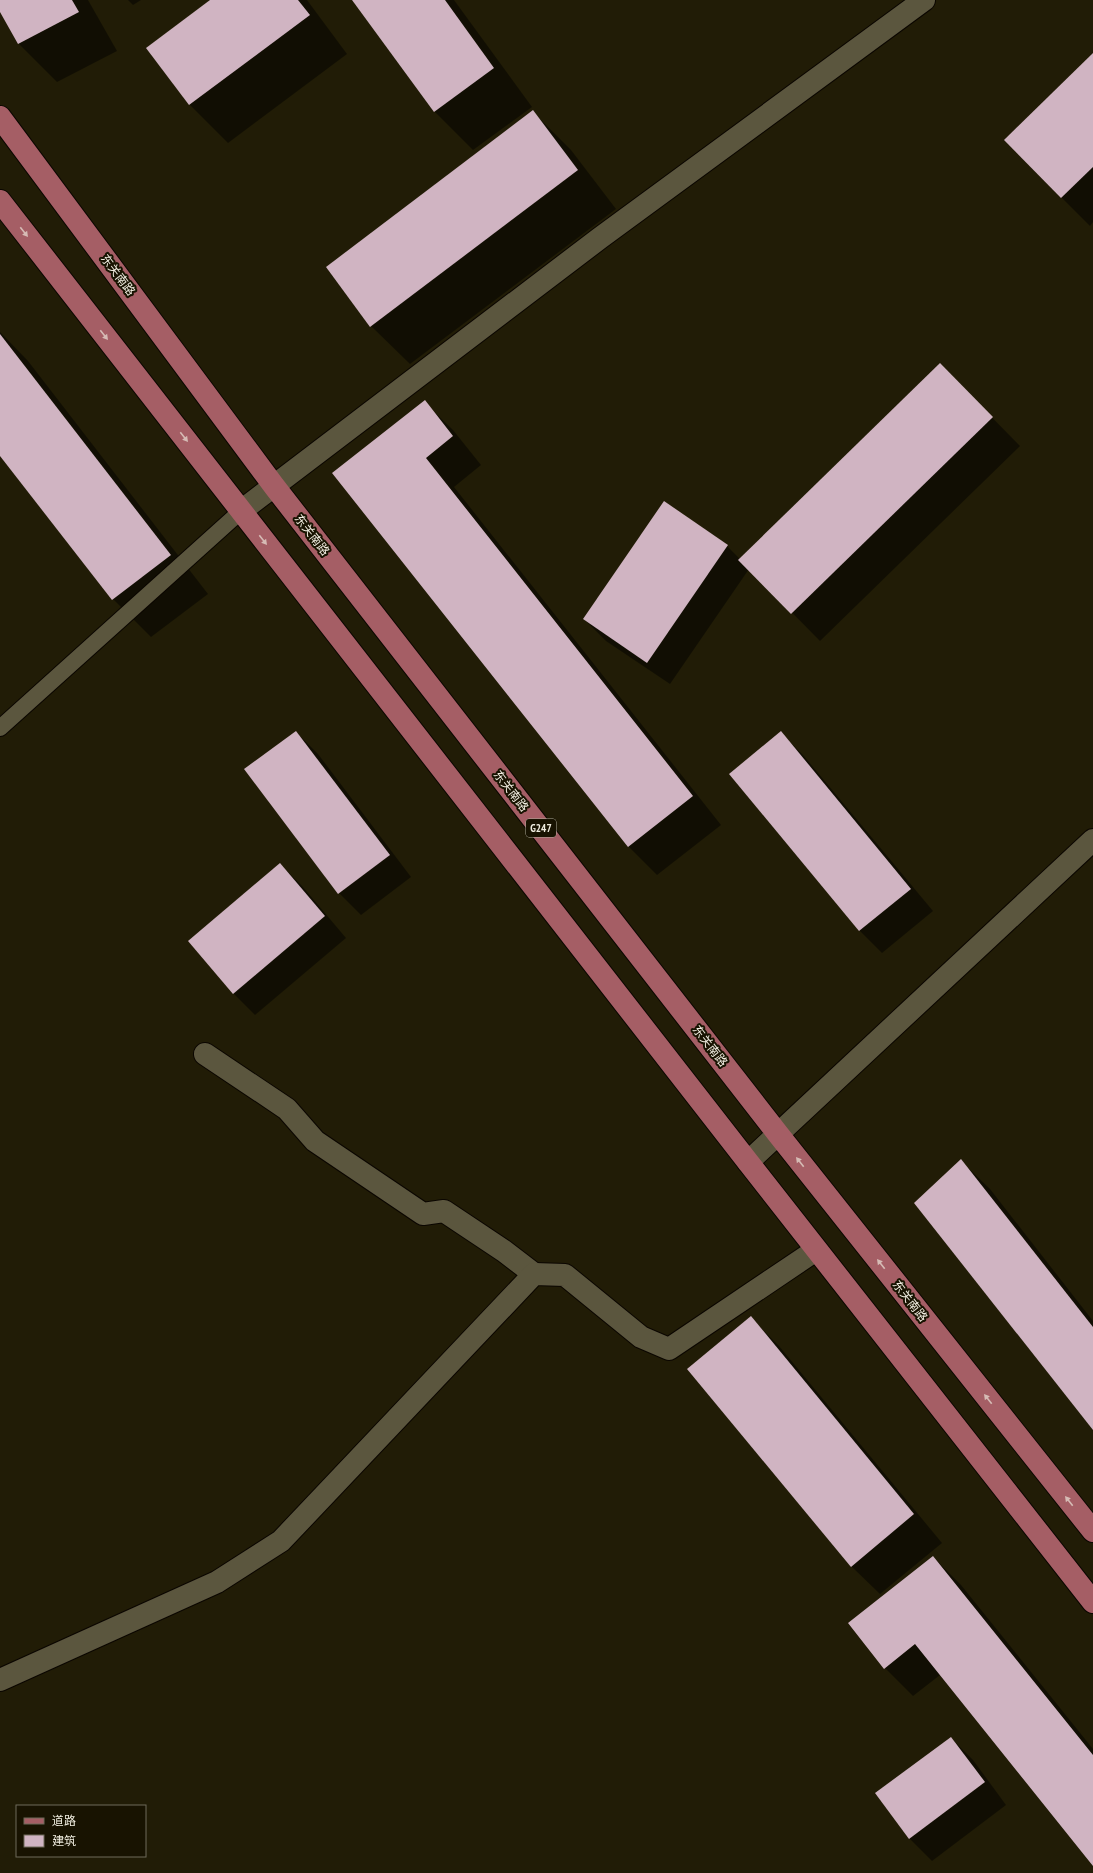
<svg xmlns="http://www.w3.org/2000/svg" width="1093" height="1873" font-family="'PT Sans Narrow','Noto Sans SC',sans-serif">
	<rect width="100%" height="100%" fill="#211c06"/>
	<g fill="#0007">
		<path d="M0 0H88L117 51 57 82 19 44 0 10Z"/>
		<path d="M128 0H141L133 5Z"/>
		<path d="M212 0H307L347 54 228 143 190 105 148 49Z"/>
		<path d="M353 0H454L532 107 473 150 434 111Z"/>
		<path d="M1093 55V222L1090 226 1061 197Z"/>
		<path d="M533 112 571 150 616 209 410 364 371 326Z"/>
		<path d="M0 332 28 361 208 594 151 637 113 599 0 454Z"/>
		<path d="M968 393 1020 446 820 641 749 569 670 684 606 641 584 619 727 546 740 559Z"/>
		<path d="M424 402 453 430 481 465 454 487 721 825 657 875 629 847 333 473Z"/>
		<path d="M296 732 318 754 411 877 361 915 339 893Z"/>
		<path d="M781 733 803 755 933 911 882 953 860 931 730 774Z"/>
		<path d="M280 864 302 886 346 938 255 1015 233 993Z"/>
		<path d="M961 1161 990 1189 1093 1321V1429Z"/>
		<path d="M751 1318 779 1346 942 1543 880 1594 851 1566Z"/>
		<path d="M933 1557 961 1585 1093 1749V1865L940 1675 913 1696 885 1668Z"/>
		<path d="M951 1738 973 1760 1006 1805 932 1861 910 1839 876 1793Z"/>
	</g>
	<g fill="#d0b4c2">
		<path d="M0 0H72L79 12 18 44 0 12Z"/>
		<path d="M210 0H298L310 15 189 105 146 48Z"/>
		<path d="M352 0H445L494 68 434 112Z"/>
		<path d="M1093 53V167L1061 198 1004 140Z"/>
		<path d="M533 110 578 170 370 327 326 267Z"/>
		<path d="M0 334 171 555 112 600 0 456Z"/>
		<path d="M940 363 993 417 791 614 738 560Z"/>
		<path d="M425 400 453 436 426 458 693 796 628 847 332 473Z"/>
		<path d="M664 501 728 545 647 663 583 619Z"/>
		<path d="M296 731 390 855 338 894 244 769Z"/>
		<path d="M781 731 911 889 859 931 729 774Z"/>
		<path d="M280 863 325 916 233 994 188 941Z"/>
		<path d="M961 1159 1093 1327V1430L914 1203Z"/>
		<path d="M751 1316 914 1514 851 1567 687 1369Z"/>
		<path d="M933 1556 1093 1755V1866L915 1644 884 1669 848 1623Z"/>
		<path d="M951 1737 985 1782 909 1839 875 1793Z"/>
	</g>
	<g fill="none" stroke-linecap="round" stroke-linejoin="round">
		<g stroke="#0b0600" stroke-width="18">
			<path id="service" d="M0 728 241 511"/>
		</g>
		<g stroke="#0b0600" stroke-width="24">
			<g id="minor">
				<path d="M241 511 600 238 924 0"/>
				<path d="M205 1054 287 1109 315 1141 423 1214 444 1211 504 1251 534 1274"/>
				<path d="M748 1162 1093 840"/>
				<path d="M0 1680 217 1582 281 1541 534 1274 565 1275 641 1337 669 1349 816 1250"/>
			</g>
		</g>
		<g stroke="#0b0600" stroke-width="24">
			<g id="primary">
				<path d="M0 117 274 486 778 1134 1093 1531"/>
				<path d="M0 201 748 1162 1093 1602"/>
			</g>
		</g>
		<use href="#service" stroke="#5b563e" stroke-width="16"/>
		<use href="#minor" stroke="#5b563e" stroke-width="22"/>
		<use href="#primary" stroke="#a55e65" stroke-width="22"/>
	</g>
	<defs><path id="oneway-solid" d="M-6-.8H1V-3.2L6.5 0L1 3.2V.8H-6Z"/></defs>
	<g fill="#d6bbb5">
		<use href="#oneway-solid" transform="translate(24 232) rotate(52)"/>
		<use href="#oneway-solid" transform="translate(104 335) rotate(52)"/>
		<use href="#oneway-solid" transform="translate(184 437) rotate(52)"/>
		<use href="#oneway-solid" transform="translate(263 540) rotate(52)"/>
		<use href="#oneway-solid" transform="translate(800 1162) rotate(-128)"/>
		<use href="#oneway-solid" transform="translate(881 1264) rotate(-128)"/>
		<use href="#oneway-solid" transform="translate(988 1399) rotate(-128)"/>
		<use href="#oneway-solid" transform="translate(1069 1501) rotate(-128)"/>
	</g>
	<g text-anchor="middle" stroke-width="4" stroke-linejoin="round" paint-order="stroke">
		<rect fill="#181301" stroke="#afac9d" stroke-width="1" x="526" y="819" width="30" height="18" rx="3"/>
		<g font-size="11" font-weight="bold" fill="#f0ede0">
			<text x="541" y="832">G247</text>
		</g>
		<g font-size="12" fill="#f0ede0" stroke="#181301">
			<text transform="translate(118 275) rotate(53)" y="4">东关南路</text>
			<text transform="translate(312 535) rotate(52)" y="4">东关南路</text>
			<text transform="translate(511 791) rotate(52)" y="4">东关南路</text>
			<text transform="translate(710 1046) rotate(52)" y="4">东关南路</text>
			<text transform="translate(910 1301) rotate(52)" y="4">东关南路</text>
		</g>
	</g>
	<rect x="16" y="1805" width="130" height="52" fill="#181301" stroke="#6e6a5a"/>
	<rect x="24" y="1818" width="20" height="6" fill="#a55e65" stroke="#6e6a5a"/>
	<text x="52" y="1825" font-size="12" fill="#f0ede0">道路</text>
	<rect x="24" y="1835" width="20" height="12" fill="#d0b4c2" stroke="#6e6a5a"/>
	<text x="52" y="1845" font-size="12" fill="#f0ede0">建筑</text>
</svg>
